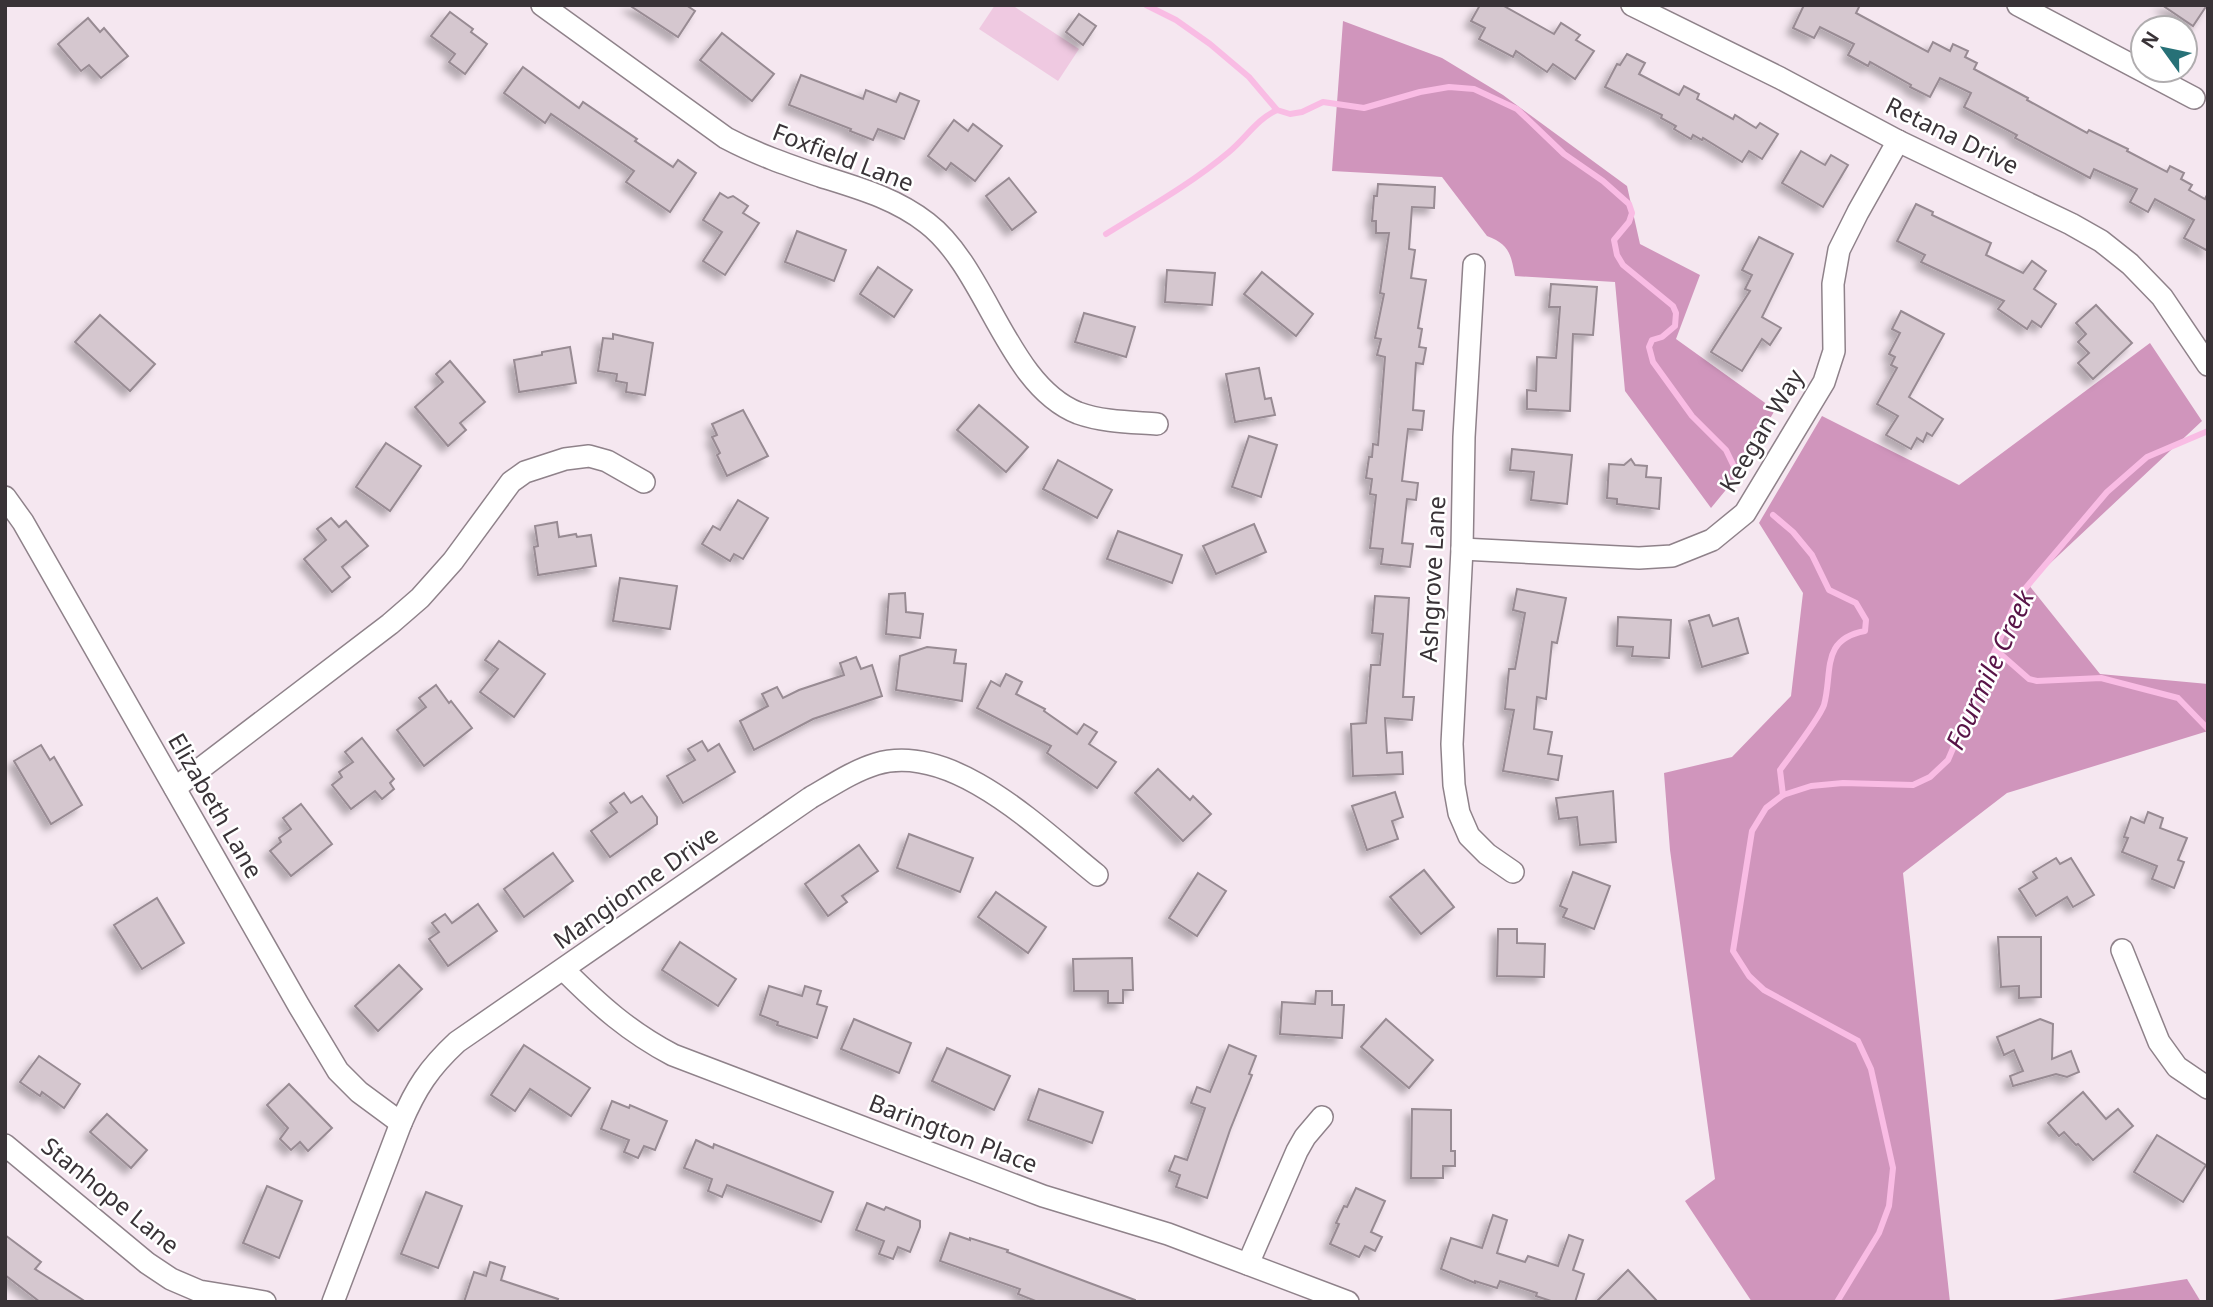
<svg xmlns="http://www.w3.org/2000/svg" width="2213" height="1307" font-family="'Noto Sans',sans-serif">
	<defs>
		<filter id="shadow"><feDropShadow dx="-6" dy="6" stdDeviation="3.5" flood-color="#0004"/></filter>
	</defs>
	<rect width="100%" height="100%" fill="#f5e7f0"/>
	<path fill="#efc9e1" d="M995 5H1012L1079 49 1058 81 979 29Z"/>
	<g fill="#d095bc">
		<path d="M1343 21 1442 58 1503 95 1627 186 1640 244 1700 275 1676 339 1775 410 1734 480 1711 508 1625 391 1615 282 1515 276C1511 254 1509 244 1487 236L1442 177 1332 171Z"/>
		<path d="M2150 343 2202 421 2028 584 2100 674 2208 684V731L2007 793 1903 873 1950 1302H1752L1685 1201 1715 1179 1670 850 1664 773 1732 757 1791 696 1803 593 1759 523 1822 416 1959 485Z"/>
		<path d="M2187 1279 2201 1302H2040Z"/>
	</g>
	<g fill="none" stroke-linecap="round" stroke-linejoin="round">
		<g stroke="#f9bce4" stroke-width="6">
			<path d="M1146 5 1176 20 1210 44 1249 77 1277 110 1290 114 1302 112 1323 102 1364 108 1420 92 1449 87 1474 89 1517 109 1564 154 1603 181 1629 204 1632 213 1629 222 1614 240 1617 255 1623 265 1673 306 1676 313 1675 326 1662 337 1652 340 1649 347 1653 362 1692 416 1726 450 1739 477"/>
			<path d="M1106 234C1148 208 1191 184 1229 152 1246 138 1257 119 1277 110"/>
			<path d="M1773 515 1793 532 1812 555 1829 590 1856 603 1866 620 1865 631C1820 639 1833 673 1824 705 1819 719 1790 756 1780 770L1783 795"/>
			<path d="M1996 650 2029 679 2037 681 2101 678 2178 698 2208 729"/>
			<path d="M1837 1302 1879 1233 1889 1206 1893 1168 1871 1069 1858 1041 1764 990 1749 976 1733 951 1752 831 1766 808 1783 795 1811 786 1843 783 1913 785 1930 777 1948 760 2018 597 2107 492 2147 457 2208 431"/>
		</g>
	</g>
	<g fill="#d5c7cf" stroke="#988b93" stroke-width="2" filter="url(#shadow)">
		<path d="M629 5H686L695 11 678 37Z"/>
		<path d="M1480 5H1502L1554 34 1561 23 1580 35 1576 40 1594 51 1575 79 1553 64 1547 72 1516 51 1513 57 1479 39 1485 28 1471 21Z"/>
		<path d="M1804 5H1860L1856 13 1928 52 1933 42 1950 51 1953 44 1968 51 1965 57 1977 63 1974 69 2028 98 2027 100 2087 133 2089 130 2128 149 2127 151 2167 172 2170 166 2184 173 2181 179 2192 185 2189 190 2205 199 2208 193V251L2184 238 2194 220 2155 199 2148 212 2130 202 2137 189 2094 169 2090 178 2015 138 2017 135 1964 107 1971 93 1940 78 1930 97 1910 87 1911 85 1870 62 1868 66 1848 55 1854 44 1820 27 1814 38 1793 28Z"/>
		<path d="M2162 5H2207L2193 26Z"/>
		<path d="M450 12 473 29 471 32 487 44 465 74 449 62 455 54 431 36Z"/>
		<path d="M1079 14 1096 26 1083 45 1066 32Z"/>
		<path d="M88 18 100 32 104 28 128 56 101 78 89 65 81 71 58 44Z"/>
		<path d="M722 33 774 74 752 101 700 60Z"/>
		<path d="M1627 54 1645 63 1639 74 1679 95 1684 86 1699 94 1697 99 1733 119 1735 115 1756 128 1760 123 1778 134 1762 159 1749 151 1742 162 1703 138 1702 140 1693 135 1691 139 1674 129 1676 126 1661 118 1662 115 1605 87 1617 64 1620 65Z"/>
		<path d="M523 67 579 108 583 102 637 139 635 141 673 167 678 160 696 173 670 212 626 182 634 171 551 114 545 123 504 93Z"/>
		<path d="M801 75 863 99 866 90 896 102 900 93 919 101 904 139 878 129 873 140 850 131 851 129 789 105Z"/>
		<path d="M954 120 968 131 973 124 1002 146 975 181 951 163 946 170 928 156Z"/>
		<path d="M1801 151 1825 165 1831 155 1848 165 1823 207 1782 183Z"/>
		<path d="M1009 178 1036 212 1012 230 986 196Z"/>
		<path d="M1378 184 1435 187 1434 208 1412 207 1409 249 1415 250 1411 278 1426 280 1418 328 1422 329 1419 347 1426 348 1423 364 1416 363 1413 410 1424 411 1422 430 1408 429 1402 481 1418 483 1416 500 1407 499 1402 543 1413 544 1410 567 1381 564 1383 549 1370 548 1376 495 1370 494 1372 479 1366 478 1369 457H1372L1373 444 1378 445 1385 357 1377 355 1381 339 1375 338 1384 294 1380 293 1389 233H1376V221H1372L1374 196H1377Z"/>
		<path d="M720 193 728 198 733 196 748 206 743 213 759 223 725 275 703 261 722 232 703 220Z"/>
		<path d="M1916 204 1933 212 1932 215 1991 243 1986 255 2023 273 2032 261 2046 271 2034 289 2056 304 2041 327 2032 321 2027 329 1998 309 2004 301 1921 262 1925 255 1897 241Z"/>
		<path d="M797 231 846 250 834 281 785 262Z"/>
		<path d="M1759 237 1793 254 1762 317 1781 328 1770 345 1762 339 1742 371 1711 352 1750 291 1745 289 1752 275 1742 270Z"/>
		<path d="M878 267 912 290 894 317 860 294Z"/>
		<path d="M1167 270 1215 273 1212 305 1165 302Z"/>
		<path d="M1262 272 1313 314 1296 336 1244 294Z"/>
		<path d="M1551 284 1597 287 1593 335 1573 334 1570 411 1527 409V390L1536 391 1537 357 1556 358 1560 307H1549Z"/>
		<path d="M2096 305 2132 343 2093 379 2078 363 2089 353 2078 342 2086 334 2076 323Z"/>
		<path d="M1901 311 1944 334 1909 397 1943 419 1932 436 1927 433 1923 442 1917 438 1911 449 1886 435 1898 416 1877 404 1897 368 1891 365 1895 357 1889 354 1900 333 1892 329Z"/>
		<path d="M1084 313 1135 327 1126 357 1075 342Z"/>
		<path d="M100 315 155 364 130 391 75 342Z"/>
		<path d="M613 334 653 343 645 395 626 392 627 383 616 381 617 374 598 371 603 338 613 339Z"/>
		<path d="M570 347 576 383 519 392 514 360 542 355V352Z"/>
		<path d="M450 361 485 402 460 423 466 430 448 446 415 407 443 382 436 374Z"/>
		<path d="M1259 368 1265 399 1271 398 1275 415 1235 422 1226 374Z"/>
		<path d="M979 405 1028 447 1006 472 957 430Z"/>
		<path d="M743 410 768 456 727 476 717 455 720 453 712 437 717 435 712 424Z"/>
		<path d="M1249 436 1277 445 1261 497 1232 487Z"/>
		<path d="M386 443 421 466 390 511 356 487Z"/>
		<path d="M1512 449 1572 455 1567 504 1531 500 1534 472 1510 470Z"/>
		<path d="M1631 459 1635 465 1647 466 1646 477 1661 478 1659 509 1617 504V499L1607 498 1609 464 1624 465Z"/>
		<path d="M1058 460 1112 490 1097 518 1043 489Z"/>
		<path d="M738 500 768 518 743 559 734 554 730 561 702 544 713 526 720 530Z"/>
		<path d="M331 518 339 527 346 521 368 546 342 567 350 577 332 592 304 559 326 540 317 529Z"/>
		<path d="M557 522 559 537 576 534 577 537 591 535 596 566 538 575 534 547 538 546 535 526Z"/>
		<path d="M1254 524 1266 552 1216 574 1203 546Z"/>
		<path d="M1118 531 1182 555 1172 583 1107 559Z"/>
		<path d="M620 578 677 586 670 629 613 621Z"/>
		<path d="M1517 589 1566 598 1557 643 1552 642 1546 699 1537 697 1534 729 1552 732 1548 754 1562 756 1558 780 1503 771 1514 710 1505 709 1509 669H1515L1525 613 1513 610Z"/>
		<path d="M905 593 906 612 923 614 920 638 886 634 889 594Z"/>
		<path d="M1375 596 1409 598 1403 697H1414L1412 720 1385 718 1387 753 1402 752 1403 774 1353 776 1351 724 1366 723 1371 665H1380L1383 634 1372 633Z"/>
		<path d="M1709 615 1713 626 1738 618 1748 653 1702 667 1689 621Z"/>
		<path d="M1618 617 1671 620 1669 658 1632 656 1633 647 1617 646Z"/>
		<path d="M499 641 545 674 514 717 480 692 498 669 485 660Z"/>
		<path d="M927 647 956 650 954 663 966 664 962 701 896 690 900 656Z"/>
		<path d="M856 657 861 669 872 665 882 696 813 719 754 750 740 721 768 706 762 694 777 687 783 698 799 690 844 675 840 663Z"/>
		<path d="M1006 674 1022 682 1016 694 1045 709 1044 711 1077 734 1084 724 1097 732 1089 744 1116 762 1097 788 1047 753 1051 746 977 708 991 681 1000 686Z"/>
		<path d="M436 685 449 703 451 701 472 728 424 766 397 730 426 707 419 698Z"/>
		<path d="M362 738 394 779 390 783 394 789 382 799 375 791 351 809 332 785 342 777 339 772 353 762 345 752Z"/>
		<path d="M702 741 708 751 719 744 735 772 683 803 667 776 695 760 688 749Z"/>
		<path d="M41 745 50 760 54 757 82 805 51 824 14 761Z"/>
		<path d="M1158 769 1190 800 1193 796 1211 814 1183 841 1135 793Z"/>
		<path d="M1613 791 1616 842 1580 845 1577 817 1559 819 1556 798Z"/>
		<path d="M1395 792 1403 817 1392 821 1398 839 1367 850 1352 806Z"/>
		<path d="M624 793 631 803 642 796 657 817V824L610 857 591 831 617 812 610 803Z"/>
		<path d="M301 804 332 844 291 876 270 851 281 842 279 838 291 829 283 818Z"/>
		<path d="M2148 812 2163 818 2160 828 2187 838 2178 860 2184 862 2174 888 2152 879 2157 866 2122 852 2128 838 2124 837 2131 817 2144 823Z"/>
		<path d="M909 834 973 858 960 892 897 868Z"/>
		<path d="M859 845 878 871 842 896 847 902 828 916 805 884Z"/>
		<path d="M553 853 573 881 524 917 504 889Z"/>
		<path d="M2056 858 2060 864 2071 858 2094 895 2073 907 2067 897 2036 916 2019 889 2037 878 2033 872Z"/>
		<path d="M1424 870 1454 907 1421 934 1390 897Z"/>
		<path d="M1573 872 1610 886 1594 929 1563 917 1567 909 1560 906Z"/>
		<path d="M1198 873 1226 891 1197 936 1169 918Z"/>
		<path d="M996 892 1046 927 1028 953 978 917Z"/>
		<path d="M157 898 184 943 142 969 114 925Z"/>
		<path d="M478 904 497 931 448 966 429 939 439 932 432 923 445 914 452 923Z"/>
		<path d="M1498 929H1517V943L1545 944 1544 977 1497 976Z"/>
		<path d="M1998 937H2041V997L2019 998V986L2001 987Z"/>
		<path d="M680 942 736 979 718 1006 662 970Z"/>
		<path d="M1132 958 1133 990H1123V1003H1108V991H1074L1073 959Z"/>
		<path d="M399 965 422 989 378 1031 355 1006Z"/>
		<path d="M769 986 802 996 805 986 821 991 817 1004 827 1007 817 1038 777 1025 778 1022 760 1015Z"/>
		<path d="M1316 991H1332V1005H1344L1342 1038 1280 1034 1282 1002 1315 1004Z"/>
		<path d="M854 1019 911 1043 899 1073 841 1049Z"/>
		<path d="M1386 1019 1433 1060 1409 1088 1361 1047Z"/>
		<path d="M2040 1019 2053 1024 2052 1059 2071 1051 2079 1072 2067 1077 2056 1074 2013 1086 2010 1076 2023 1071 2014 1050 2004 1055 1997 1037Z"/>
		<path d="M524 1045 590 1088 571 1116 530 1089 515 1111 491 1095Z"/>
		<path d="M1229 1045 1256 1056 1249 1074 1252 1075 1230 1130 1207 1198 1176 1187 1180 1175 1169 1171 1175 1156 1187 1160 1205 1108 1191 1103 1197 1087 1210 1092Z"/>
		<path d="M947 1048 1010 1076 994 1110 932 1081Z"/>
		<path d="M39 1056 80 1084 64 1108 42 1092 40 1096 20 1082Z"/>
		<path d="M289 1084 332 1128 308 1151 300 1142 291 1150 280 1139 288 1128 267 1105Z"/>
		<path d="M1039 1089 1103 1112 1092 1143 1028 1120Z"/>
		<path d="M2083 1092 2106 1119 2118 1109 2133 1126 2093 1160 2078 1144 2076 1145 2064 1132 2059 1136 2048 1123Z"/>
		<path d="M612 1101 629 1108 630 1105 667 1121 655 1150 644 1146 638 1158 624 1152 629 1140 601 1129Z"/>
		<path d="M1412 1109 1451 1110V1151H1455V1166H1443V1178H1411Z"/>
		<path d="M107 1114 147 1150 131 1168 90 1132Z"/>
		<path d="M2157 1135 2206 1165 2183 1202 2134 1172Z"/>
		<path d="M696 1140 713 1148 714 1144 833 1192 821 1222 727 1185 722 1197 708 1191 712 1179 684 1168Z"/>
		<path d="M267 1186 302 1201 279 1258 243 1243Z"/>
		<path d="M1356 1188 1385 1201 1371 1232 1382 1237 1375 1251 1365 1246 1359 1257 1330 1244 1339 1224 1336 1223 1344 1206 1347 1207Z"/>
		<path d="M426 1192 462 1206 438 1268 401 1254Z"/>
		<path d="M867 1203 884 1210 886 1207 920 1221V1227L910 1252 898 1247 893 1259 879 1254 884 1241 856 1230Z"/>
		<path d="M1493 1215 1507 1220 1497 1253 1525 1262 1528 1256 1558 1266 1569 1235 1583 1240 1573 1270 1584 1274 1575 1302H1554L1536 1296 1537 1293 1500 1281 1497 1288 1475 1281V1283L1441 1269 1451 1238 1482 1248Z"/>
		<path d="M950 1233 970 1240V1238L1008 1250 1007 1252 1135 1300V1302H1038L1018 1294 1020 1289 940 1261Z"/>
		<path d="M5 1235 41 1262 35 1269 86 1302H40L5 1275Z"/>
		<path d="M490 1262 505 1267 501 1280 558 1299 557 1302H464L474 1272 486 1276Z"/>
		<path d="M1628 1270 1658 1302H1596Z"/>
	</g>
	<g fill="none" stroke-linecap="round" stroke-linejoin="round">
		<g stroke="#8f828a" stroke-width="24">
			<g id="minor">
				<path d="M542 5 726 138C756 154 788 165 820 176 858 188 895 198 927 223 987 269 1007 385 1078 413 1103 422 1131 422 1157 424"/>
				<path d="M1632 5 1780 78 1898 141 2071 224 2101 241 2130 264 2162 297 2208 365"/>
				<path d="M2018 5 2194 98"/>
				<path d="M1474 265 1464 437 1462 549 1452 744 1454 785 1459 813 1469 836 1487 854 1513 872"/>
				<path d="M5 497 23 522 299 1006 338 1071 359 1092 401 1123"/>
				<path d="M1462 549 1639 558 1672 556 1712 540 1745 513 1824 382 1834 351 1833 284 1839 250 1858 212 1898 141"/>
				<path d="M175 788 390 624 420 598 453 561 511 482 525 472 565 459 589 456 607 461 644 482"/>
				<path d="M2122 950 2159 1042 2177 1067 2208 1088"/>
				<path d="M564 970C599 1005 629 1032 673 1055L1043 1196 1168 1234 1348 1302"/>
				<path d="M5 1145 147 1263 171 1279 199 1291 265 1302"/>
				<path d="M1248 1264 1297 1151 1305 1137 1322 1117"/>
				<path d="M333 1302 401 1123C416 1088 429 1068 457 1042L810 798C831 786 853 771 876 764 953 741 1042 831 1097 875"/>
			</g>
		</g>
		<use href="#minor" stroke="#fff" stroke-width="21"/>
	</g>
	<g text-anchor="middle" stroke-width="5" stroke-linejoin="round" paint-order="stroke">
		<g font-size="24" fill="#393337" stroke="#fff">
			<text transform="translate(1952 136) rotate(26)" y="8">Retana Drive</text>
			<text transform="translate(843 158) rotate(21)" y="8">Foxfield Lane</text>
			<text transform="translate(1762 431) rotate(-59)" y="8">Keegan Way</text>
			<text transform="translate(1433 579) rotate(-87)" y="8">Ashgrove Lane</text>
			<text transform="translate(215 806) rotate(60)" y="8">Elizabeth Lane</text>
			<text transform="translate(636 888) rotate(-35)" y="8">Mangionne Drive</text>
			<text transform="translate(953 1134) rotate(21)" y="8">Barington Place</text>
			<text transform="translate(110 1196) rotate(39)" y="8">Stanhope Lane</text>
		</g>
		<g font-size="26" font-style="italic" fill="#581347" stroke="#fff">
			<text transform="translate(1990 670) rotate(-65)" y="9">Fourmile Creek</text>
		</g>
	</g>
	<rect width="2213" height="1307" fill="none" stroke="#393337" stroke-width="14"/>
	<g transform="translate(2164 49) rotate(303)"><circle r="33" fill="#ffffff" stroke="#b0adaf" stroke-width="2"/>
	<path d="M0-5L12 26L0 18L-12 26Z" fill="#277177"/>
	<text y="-10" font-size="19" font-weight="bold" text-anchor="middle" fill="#393337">N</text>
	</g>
</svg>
